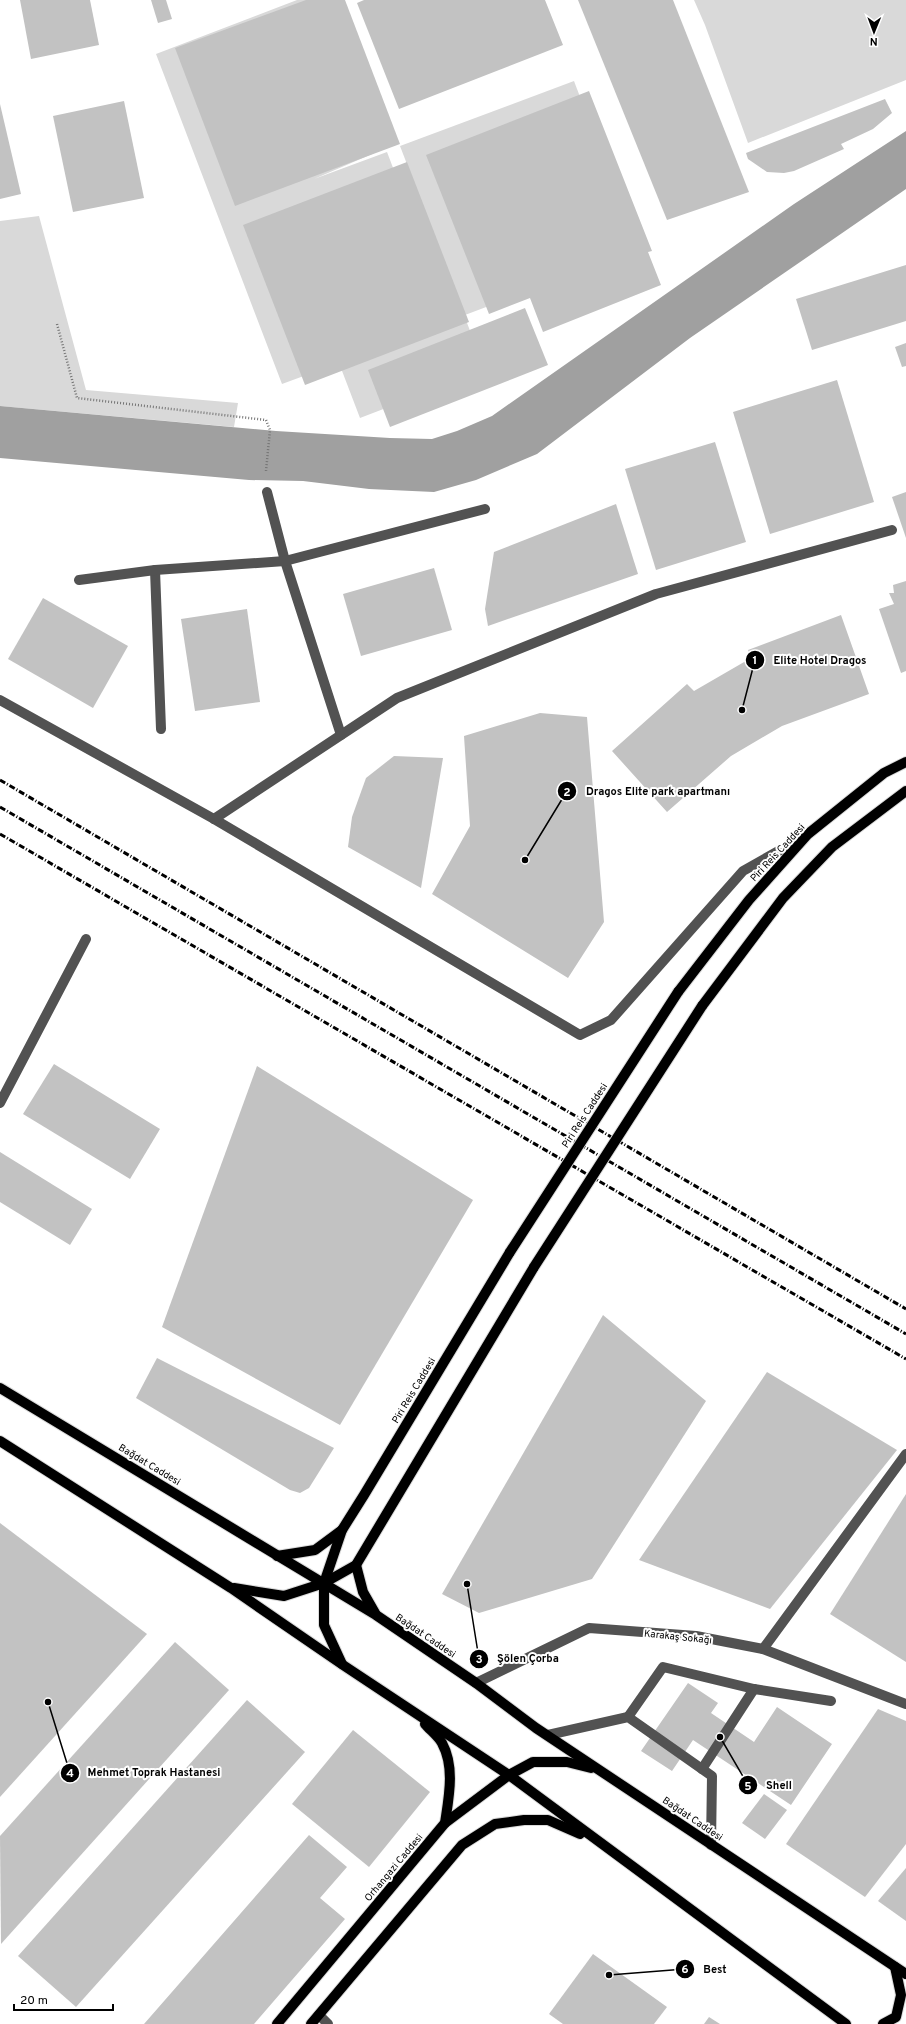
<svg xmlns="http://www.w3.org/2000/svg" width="906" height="2024" font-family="Overpass,sans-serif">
	<rect width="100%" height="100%" fill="#fff"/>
	<g fill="#d9d9d9">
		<path d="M297 0H332L393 145 314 179 387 152 451 320 464 315 485 370 360 418 339 363 282 384 156 54Z"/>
		<path d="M694 0H906V80L748 143 705 25Z"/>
		<path d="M574 81 638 250 465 315 400 146Z"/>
		<path d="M39 216 86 390 238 403 234 427 0 406V221Z"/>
	</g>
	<path fill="#a0a0a0" d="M906 131V189L690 338 537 454 476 480 434 492 369 489 303 481 249 480 0 458V406L276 431 390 438 432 439 457 431 492 416 794 204Z"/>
	<g fill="#c2c2c2">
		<path d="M20 0H90L99 45 31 59Z"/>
		<path d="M151 0H166L172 19 158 23Z"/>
		<path d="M306 0H345L400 144 235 206 175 48Z"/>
		<path d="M364 0H545L563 45 399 109 357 3Z"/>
		<path d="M578 0H673L749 192 667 220Z"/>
		<path d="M589 91 652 251 648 252 661 285 543 332 530 298 489 314 426 155Z"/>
		<path d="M885 99 892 113 873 129 841 144 844 149 794 171 784 173 767 172 748 159 746 153Z"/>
		<path d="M124 101 144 198 73 212 53 116Z"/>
		<path d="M0 104 21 194 0 199Z"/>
		<path d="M407 162 469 322 305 385 243 225Z"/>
		<path d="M906 265V321L812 350 796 299Z"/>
		<path d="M525 308 548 365 390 427 368 370Z"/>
		<path d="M906 343V366L902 367 895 347Z"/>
		<path d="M837 380 874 502 770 534 733 412Z"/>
		<path d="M715 442 746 542 656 570 625 469Z"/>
		<path d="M906 492V538L892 497Z"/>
		<path d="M616 504 638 574 488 626 485 609 494 552Z"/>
		<path d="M434 568 452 630 361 656 343 594Z"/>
		<path d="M906 581V671L901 673 879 609 894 604 889 593H894L893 585Z"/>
		<path d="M43 598 128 646 93 708 8 659Z"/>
		<path d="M247 609 260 702 195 711 181 619Z"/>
		<path d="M841 615 869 694 782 726 731 756 667 812 612 751 687 684 694 691 751 658 748 650Z"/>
		<path d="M540 713 587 717 604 922 568 978 432 894 470 826 464 736Z"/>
		<path d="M394 756 443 758 421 888 348 847 352 817 366 778Z"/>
		<path d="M54 1064 160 1129 130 1179 23 1114Z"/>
		<path d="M257 1066 473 1200 340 1425 162 1327Z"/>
		<path d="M0 1152 92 1209 70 1245 0 1202Z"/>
		<path d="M603 1315 706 1401 592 1579 479 1613 442 1594Z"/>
		<path d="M157 1358 334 1448 309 1488 300 1493 290 1490 136 1398Z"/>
		<path d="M767 1372 897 1450 770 1609 639 1560Z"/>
		<path d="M906 1494V1662L830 1614Z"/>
		<path d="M0 1523 147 1634 0 1797Z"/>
		<path d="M175 1642 229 1690 1 1944 0 1836Z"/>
		<path d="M688 1683 718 1703 711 1713 754 1742 777 1707 832 1744 791 1805 693 1740 672 1771 641 1751Z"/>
		<path d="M247 1700 305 1752 76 2007 18 1956Z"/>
		<path d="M878 1709 906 1721V1844L865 1897 786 1844Z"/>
		<path d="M353 1730 430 1792 369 1867 292 1804Z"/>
		<path d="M764 1794 787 1810 765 1839 742 1823Z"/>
		<path d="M309 1835 347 1867 320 1898 345 1919 292 1980 254 2024H144Z"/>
		<path d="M906 1868V1921L878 1901Z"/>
		<path d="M593 1954 667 2007 654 2024H563L549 2014Z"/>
		<path d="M709 2017 720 2024H704Z"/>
	</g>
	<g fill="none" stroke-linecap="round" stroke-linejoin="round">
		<g stroke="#dbdbdb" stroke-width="12">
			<g id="major">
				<path d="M678 992 749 900 808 834 884 773 906 762"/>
				<path d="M702 1006 783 898 832 847 906 791"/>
				<path d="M0 1388 376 1615 476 1683 536 1728 906 1974"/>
				<path d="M0 1441 231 1588 343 1665 509 1775 846 2024"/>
				<path d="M277 1556 315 1550 342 1530"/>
				<path d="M356 1565 363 1592 375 1613"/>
				<path d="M234 1588 284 1596 324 1583 356 1565 534 1267"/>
				<path d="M342 1664 324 1625V1583L342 1530 364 1495 510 1252"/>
				<path d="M445 1823 509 1775 533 1762H567L591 1768"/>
				<path d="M277 2024 445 1823C449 1796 455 1767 442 1743 438 1736 430 1730 425 1724"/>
				<path d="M311 2024 462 1845 495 1824 524 1820H548L580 1834"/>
				<path d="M883 2024 896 2017 901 1995 895 1967"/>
			</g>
		</g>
		<path stroke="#747474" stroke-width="2.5" stroke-dasharray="1 2" stroke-linecap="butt" d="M57 324 77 398 266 420 270 430 266 471"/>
		<g stroke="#525252" stroke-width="10">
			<path d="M267 492 285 561 341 735"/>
			<path d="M155 570 161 729"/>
			<path d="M79 580 155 570 285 561 485 509"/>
			<path d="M0 700 214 819 580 1035 611 1020 743 871 805 836"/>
			<path d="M214 819 397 698 656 594 892 530"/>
			<path d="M0 1103 86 939"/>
			<path d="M763 1649 906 1454"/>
			<path d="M476 1683 589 1628 696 1636 763 1649 906 1704"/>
			<path d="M628 1717 663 1667 754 1689 831 1701"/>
			<path d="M548 1735 628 1717 712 1776 711 1845"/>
			<path d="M702 1769 754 1689"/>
			<path d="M319 2015 328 2024"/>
		</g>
		<use href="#major" stroke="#000" stroke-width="10"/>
		<g stroke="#000" stroke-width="3" stroke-dasharray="6 2 1 2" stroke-linecap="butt">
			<path d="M0 780 906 1309"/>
			<path d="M0 807 906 1334"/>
			<path d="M0 834 906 1359"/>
		</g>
		<g stroke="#dbdbdb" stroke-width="12" stroke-linecap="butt">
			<g id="major-bridge">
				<path d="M510 1252 678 992"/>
				<path d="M534 1267 702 1006"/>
			</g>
		</g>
		<use href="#major-bridge" stroke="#000" stroke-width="10"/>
	</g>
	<g text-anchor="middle" stroke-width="4" stroke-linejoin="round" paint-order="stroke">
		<g font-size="10" fill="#000" stroke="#fff">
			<text transform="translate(777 852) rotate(-47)" y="4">Piri Reis Caddesi</text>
			<text transform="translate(584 1115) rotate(-57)" y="4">Piri Reis Caddesi</text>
			<text transform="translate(413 1390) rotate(-59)" y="4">Piri Reis Caddesi</text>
			<text transform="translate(150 1464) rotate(31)" y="4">Bağdat Caddesi</text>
			<text transform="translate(426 1635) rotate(34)" y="4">Bağdat Caddesi</text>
			<text transform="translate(678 1636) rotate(6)" y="4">Karakaş Sokağı</text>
			<text transform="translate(693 1818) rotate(34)" y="4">Bağdat Caddesi</text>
			<text transform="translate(393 1867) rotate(-50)" y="4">Orhangazi Caddesi</text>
		</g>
	</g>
	<path fill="none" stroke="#000" stroke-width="1.5" d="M742 710L755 660M525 860L567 791M467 1584L479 1659M48 1702L70 1773M720 1737L748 1785M609 1975L685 1969"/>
	<g fill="#000" stroke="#fff" stroke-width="1.5">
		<circle cx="742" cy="710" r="4"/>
		<circle cx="525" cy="860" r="4"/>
		<circle cx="467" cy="1584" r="4"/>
		<circle cx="48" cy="1702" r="4"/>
		<circle cx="720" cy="1737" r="4"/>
		<circle cx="609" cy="1975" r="4"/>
		<circle cx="755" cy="660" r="10"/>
		<circle cx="567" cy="791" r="10"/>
		<circle cx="479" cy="1659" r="10"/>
		<circle cx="70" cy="1773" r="10"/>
		<circle cx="748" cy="1785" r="10"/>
		<circle cx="685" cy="1969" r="10"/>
	</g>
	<g font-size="12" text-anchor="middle" font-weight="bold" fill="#fff">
		<text x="755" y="664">1</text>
		<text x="567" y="796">2</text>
		<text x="479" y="1663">3</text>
		<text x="70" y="1777">4</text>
		<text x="748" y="1790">5</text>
		<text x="685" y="1973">6</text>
	</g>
	<g font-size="11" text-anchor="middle" font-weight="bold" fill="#000" stroke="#fff" stroke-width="4" stroke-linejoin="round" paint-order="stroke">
		<text x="820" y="664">Elite Hotel Dragos</text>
		<text x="658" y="795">Dragos Elite park apartmanı</text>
		<text x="528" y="1662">Şölen Çorba</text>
		<text x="154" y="1776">Mehmet Toprak Hastanesi</text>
		<text x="779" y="1789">Shell</text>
		<text x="715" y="1973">Best</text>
	</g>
	<g transform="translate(874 32) rotate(181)" stroke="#ffffff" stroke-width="3" paint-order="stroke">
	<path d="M0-3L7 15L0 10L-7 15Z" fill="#000000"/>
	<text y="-6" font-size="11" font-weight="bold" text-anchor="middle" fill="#000000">N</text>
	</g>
	<path d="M14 2004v6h99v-6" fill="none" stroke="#000000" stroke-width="2"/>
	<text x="20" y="2004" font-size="12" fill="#000000" stroke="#ffffff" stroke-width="3" paint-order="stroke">20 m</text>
</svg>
